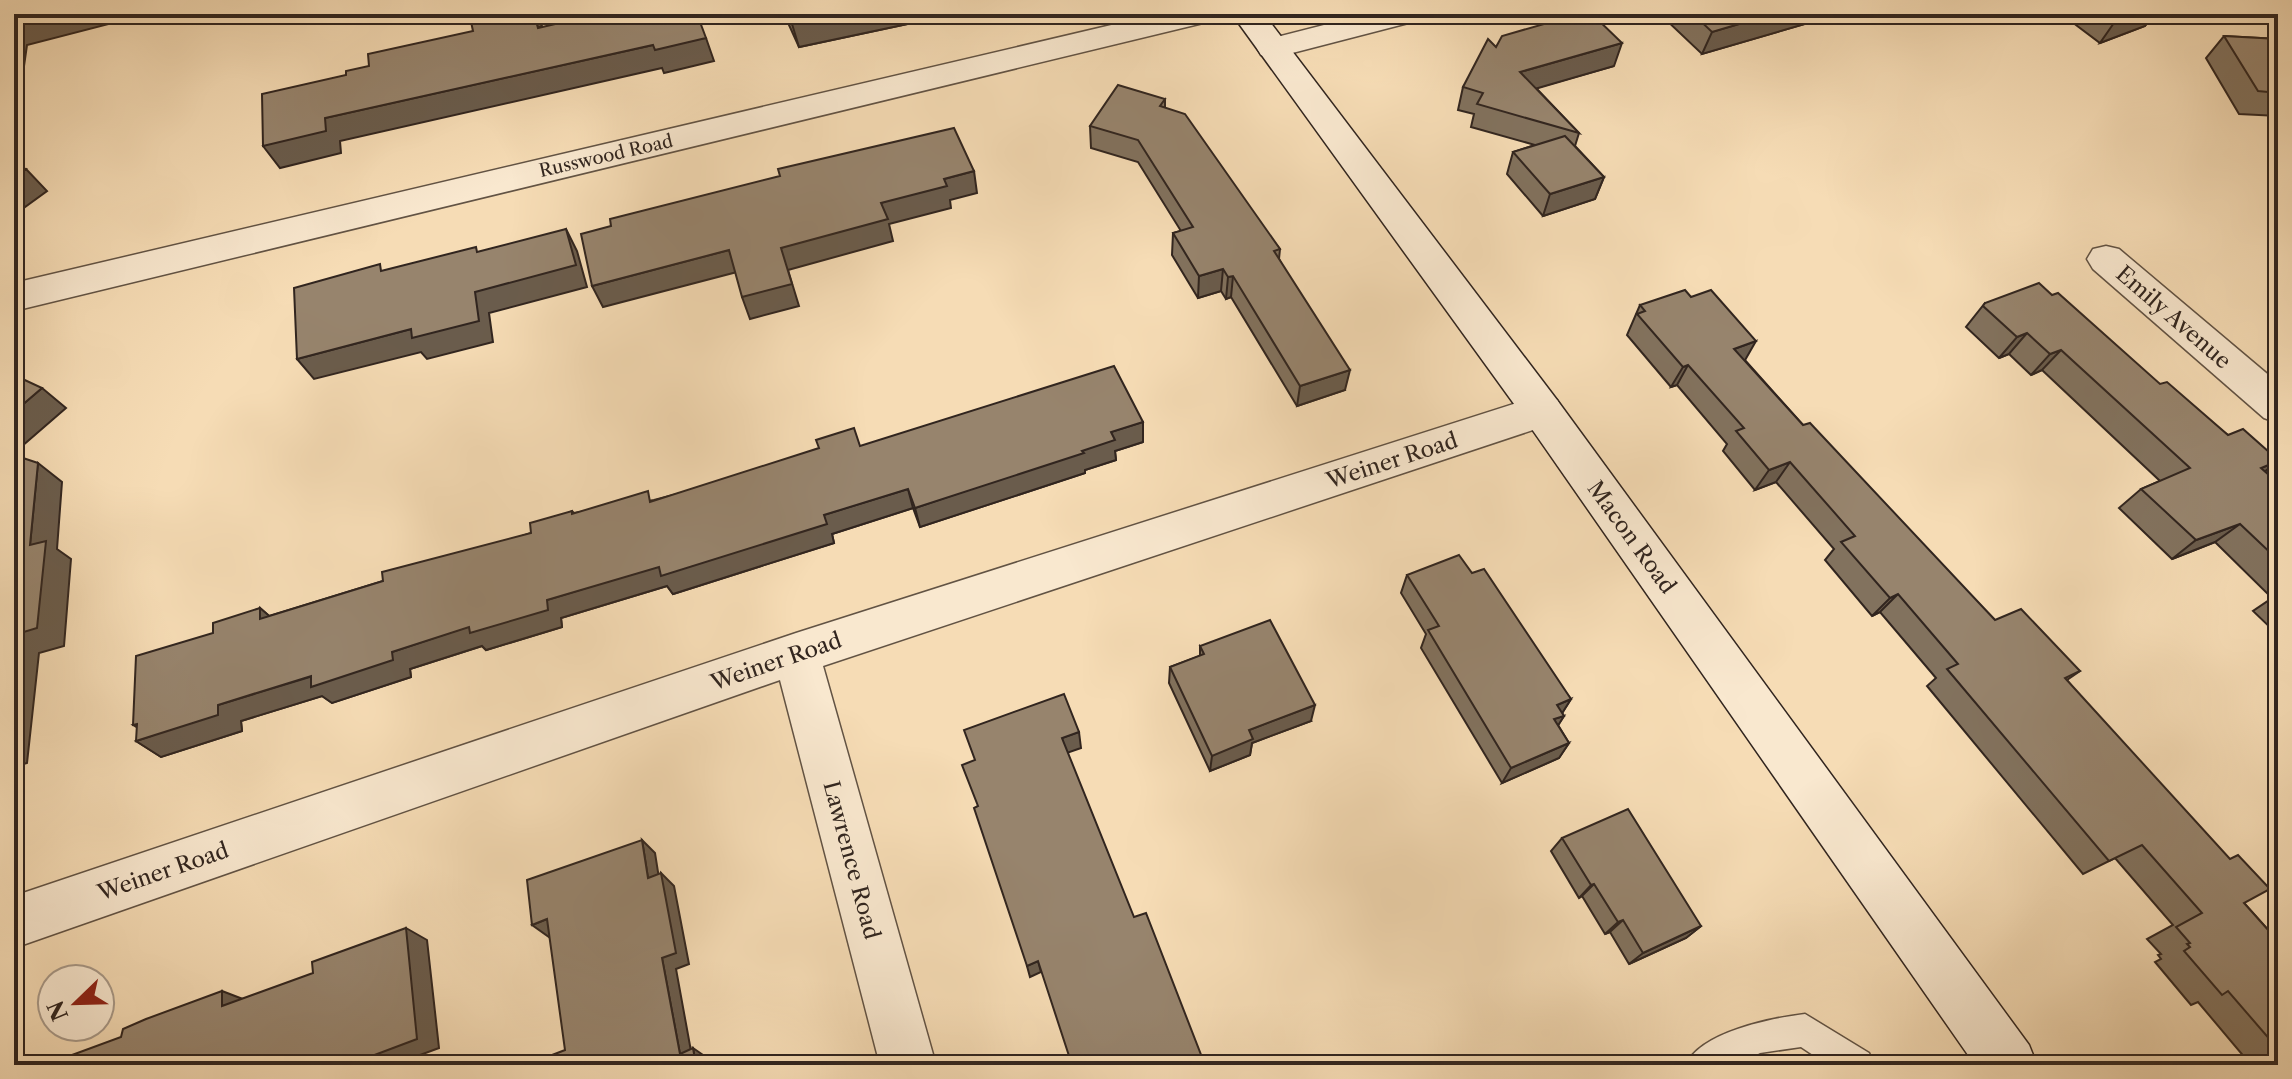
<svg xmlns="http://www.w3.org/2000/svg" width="2292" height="1079" font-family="'Libre Caslon Text',serif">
	<rect width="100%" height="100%" fill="#f6dcb5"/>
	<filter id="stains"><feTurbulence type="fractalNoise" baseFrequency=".0025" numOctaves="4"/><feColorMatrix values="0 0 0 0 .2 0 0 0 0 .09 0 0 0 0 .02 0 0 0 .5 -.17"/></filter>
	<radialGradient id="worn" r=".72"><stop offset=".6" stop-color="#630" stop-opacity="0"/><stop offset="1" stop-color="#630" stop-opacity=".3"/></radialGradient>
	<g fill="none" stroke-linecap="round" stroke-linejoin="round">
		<g stroke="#625344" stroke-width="3">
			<path id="lane" d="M1805 1014 1869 1053 1874 1065H1828L1801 1047 1760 1053 1737 1065H1686C1700 1032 1772 1018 1805 1014Z"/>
		</g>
		<g stroke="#625344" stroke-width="3">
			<g id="street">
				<path d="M1158 14H1215L1210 21 1199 24 14 311V283Z"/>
				<path d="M1367 14H1421L1416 21 1273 58 1261 55 1257 48 1261 41Z"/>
				<path d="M2106 246 2119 249 2278 383V423L2264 418 2093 269 2087 259 2093 249Z"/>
				<path d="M1542 395 1557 400 1563 411 1557 422 823 666 936 1065H880L780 680 14 948V896L796 633Z"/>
			</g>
		</g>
		<g stroke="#31251f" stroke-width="3">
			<path id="secondary" d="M1232 14H1264L1557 400 2029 1045 2037 1065H1975L1527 422Z"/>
		</g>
		<use href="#lane" fill="#f9e8cf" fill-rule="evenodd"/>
		<use href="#street" fill="#f9e8cf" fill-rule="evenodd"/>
		<use href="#secondary" fill="#f9e8cf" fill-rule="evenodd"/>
	</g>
	<g fill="#82725e" stroke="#31251f" stroke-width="2">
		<path d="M784 14H915L917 22 799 47Z"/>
		<path d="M1664 14H1839L1702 54 1663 17Z"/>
		<path d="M2065 14H2154L2145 26 2100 43 2064 16Z"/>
		<path d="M2224 36 2278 39V116L2239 114 2206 58Z"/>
		<path d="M1496 47 1614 66 1536 88 1579 133 1575 146 1604 177 1595 199 1543 216 1507 174 1513 152 1535 145 1471 127 1474 114 1458 110 1463 87Z"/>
		<path d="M1165 99V108L1280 249 1279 259 1345 390 1297 406 1231 297 1226 299 1221 291 1198 298 1172 255 1173 233 1181 231 1138 162 1091 148 1090 126Z"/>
		<path d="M1985 303 2160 384 2228 435 2278 461 2265 471 2278 483V635L2253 611 2272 598 2215 542 2172 559 2119 508 2141 489 2160 481 2042 370 2031 375 2009 354 1999 358 1966 327Z"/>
		<path d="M1640 305 1745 360 1803 425 1995 620 2080 671 2067 680 2244 903 2278 941V1065H2251L2198 1002 2191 1005 2155 962 2161 959 2158 955 2161 954 2147 939 2173 925 2115 858 2083 874 1927 686 1936 678 1880 612 1872 616 1825 560 1834 549 1776 482 1755 490 1723 451 1727 444 1677 385 1671 387 1627 335Z"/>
		<path d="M1143 442 1115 451 1116 460 1085 470V473L920 527 913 508 832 534 834 543 673 594 667 586 561 618 562 627 486 650 482 646 410 669 411 677 332 703 322 696 241 721 242 731 161 757 136 741 213 633 260 608 269 616 383 581 531 533 572 511 574 513 654 500 860 446Z"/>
		<path d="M1472 573 1571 699 1562 713 1564 716 1558 725 1569 743 1559 758 1502 783 1421 648 1426 634 1401 593 1407 575Z"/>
		<path d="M1200 646 1311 721 1252 743 1250 755 1210 771 1169 683 1170 667 1200 656Z"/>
		<path d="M1562 838 1701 926 1686 938 1629 964 1610 932 1605 934 1582 896 1579 898 1551 851Z"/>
	</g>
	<g fill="#6a5c4c" stroke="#31251f" stroke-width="2">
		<path d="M41 14H134L136 17 27 45 17 115 14 116V21Z"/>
		<path d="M534 14H537L542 26 538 28Z"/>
		<path d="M842 14H915L917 22 799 47 792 24Z"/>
		<path d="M1773 14H1839L1702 54 1712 32Z"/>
		<path d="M2134 14H2154L2145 26 2100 43 2116 20Z"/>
		<path d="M706 38 714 61 664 73 662 68 340 141 341 153 280 168 263 146 325 118 653 45Z"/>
		<path d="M1622 43 1614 66 1514 95 1520 72Z"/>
		<path d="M26 169 47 191 14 215V178Z"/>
		<path d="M974 171 977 193 950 200 951 208 889 224 893 241 788 270 799 306 750 319 742 297 781 248 881 203 944 179Z"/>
		<path d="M1604 177 1595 199 1543 216 1550 194Z"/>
		<path d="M566 229 577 251 587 287 489 313 493 342 427 359 421 352 314 379 297 359 411 329 475 292Z"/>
		<path d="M729 250 737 272 603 307 592 286Z"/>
		<path d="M1223 269 1221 291 1198 298 1199 276Z"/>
		<path d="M1233 276 1231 297 1226 299 1228 277Z"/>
		<path d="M2027 333 2009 354 1999 358 2017 337Z"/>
		<path d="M1756 341 1744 362 1734 349Z"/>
		<path d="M2061 350 2042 370 2031 375 2050 354Z"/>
		<path d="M1688 365 1677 385 1671 387 1683 367Z"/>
		<path d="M1350 370 1345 390 1297 406 1300 386Z"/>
		<path d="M42 388 66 408 14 453V412Z"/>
		<path d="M1143 422V442L1115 451 1116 460 1085 470V473L920 527 915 508 1082 451 1111 432Z"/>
		<path d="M2278 461 2254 480 2261 468Z"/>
		<path d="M1790 462 1776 482 1755 490 1769 470Z"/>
		<path d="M38 463 62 482 57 549 71 559 64 646 39 653 27 763 14 767V635L30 545Z"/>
		<path d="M908 489 913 508 832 534 834 543 673 594 667 586 561 618 562 627 486 650 482 646 410 669 411 677 332 703 322 696 241 721 242 731 161 757 136 741 151 736 133 725 218 705 392 652 547 600Z"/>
		<path d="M2240 524 2215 542 2172 559 2196 540Z"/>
		<path d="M1898 594 1880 612 1872 616 1890 598Z"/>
		<path d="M260 608 281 626 260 619Z"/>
		<path d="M1571 699 1561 715 1557 705Z"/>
		<path d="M1315 705 1311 721 1252 743 1250 755 1210 771 1212 756 1249 730Z"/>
		<path d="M1564 716 1554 732V719Z"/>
		<path d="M1079 732 1081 748 1064 754 1062 738Z"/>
		<path d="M1569 743 1559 758 1502 783 1511 768Z"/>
		<path d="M642 840 655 853 661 891 648 878Z"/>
		<path d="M661 873 674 886 689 964 676 969 693 1062 680 1054 662 958Z"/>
		<path d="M1594 884 1582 896 1579 898 1591 885Z"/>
		<path d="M547 919 564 931 549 937 532 925Z"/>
		<path d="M1623 920 1610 932 1605 934 1618 922Z"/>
		<path d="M1701 926 1686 938 1629 964 1643 953Z"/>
		<path d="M406 928 427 940 439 1048 393 1065H348Z"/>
		<path d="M1038 961 1041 972 1030 977 1027 966Z"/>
		<path d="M222 991 248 1001 222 1006Z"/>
		<path d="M693 1048 706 1057 708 1065H696Z"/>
	</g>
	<g fill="#97846d" stroke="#31251f" stroke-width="2">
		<path d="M14 14H41L14 21Z"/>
		<path d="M484 14H534L538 28 598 14H697L706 38 655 50 653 45 325 118 326 131 263 146 262 94 346 75V71L369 66 368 54 473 31 470 17Z"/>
		<path d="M788 14H842L792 24Z"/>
		<path d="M1579 14H1592L1622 43 1520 72 1579 133 1477 104 1483 93 1463 87 1488 39 1496 47 1502 36Z"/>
		<path d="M1693 14H1773L1712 32Z"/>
		<path d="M2107 14H2134L2116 20Z"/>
		<path d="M2224 36 2278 39V93L2258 91Z"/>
		<path d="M1118 85 1165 99 1160 106 1185 114 1280 249 1274 251 1350 370 1300 386 1233 276 1228 277 1223 269 1199 276 1173 233 1193 227 1138 140 1090 126Z"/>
		<path d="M954 128 974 171 944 179 947 186 881 203 888 219 781 248 792 284 742 297 729 250 592 286 581 234 611 226 610 219 780 176 778 169Z"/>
		<path d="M1565 136 1604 177 1550 194 1513 152Z"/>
		<path d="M14 165 26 169 14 178Z"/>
		<path d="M566 229 576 265 475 292 479 321 412 338 411 329 297 359 294 288 380 264 381 271 476 247 477 252Z"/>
		<path d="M2039 283 2052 295 2058 293 2160 384 2167 382 2228 435 2243 429 2278 460V461L2261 468 2278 483V560L2240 524 2196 540 2141 489 2190 468 2061 350 2050 354 2027 333 2017 337 1983 306 1985 303Z"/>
		<path d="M1685 290 1691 297 1711 290 1756 341 1734 349 1803 425 1810 423 1995 620 2021 609 2080 671 2065 678 2230 859 2238 855 2270 889 2244 903 2278 941V1049L2228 991 2222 995 2184 951 2190 947 2187 944 2190 943 2176 927 2202 913 2142 845 2109 861 1947 669 1958 664 1898 594 1890 598 1841 542 1855 536 1790 462 1769 470 1736 431 1744 428 1688 365 1683 367 1637 314 1645 311 1640 305Z"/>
		<path d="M1114 366 1143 422 1111 432 1115 440 1082 451 1084 453 915 508 908 489 824 515 827 524 661 576 659 567 547 600 548 610 470 633 469 627 392 652 393 660 311 687V676L218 705V715L136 741 137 724 133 725 136 656 213 633V623L260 608V619L383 581 382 572 531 533 530 523 572 511V514L648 491 650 502 819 448 816 440 854 428 860 446Z"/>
		<path d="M14 375 42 388 14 412Z"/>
		<path d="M14 455 38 463 30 545 46 541 37 628 14 635Z"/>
		<path d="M1459 555 1472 573 1484 569 1571 699 1557 705 1564 716 1554 719 1569 743 1511 768 1428 630 1439 626 1407 575Z"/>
		<path d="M1270 620 1315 705 1249 730 1253 739 1212 756 1170 667 1204 654 1200 646Z"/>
		<path d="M1064 694 1079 732 1062 738 1134 917 1146 913 1205 1065H1072L1038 961 1027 966 974 808 978 806 962 765 975 760 964 730Z"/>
		<path d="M1628 809 1701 926 1643 953 1623 920 1618 922 1594 884 1591 885 1562 838Z"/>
		<path d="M642 840 648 878 661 873 676 953 662 958 680 1054 693 1048 696 1065H548L547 1057 565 1050 547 919 532 925 527 880Z"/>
		<path d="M406 928 417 1039 348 1065H62L72 1061V1055L121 1037 123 1029 146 1019 222 991V1006L313 973 312 962Z"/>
	</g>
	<g text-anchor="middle" stroke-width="6" stroke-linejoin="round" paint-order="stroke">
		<g font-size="18" fill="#31251f" stroke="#f9e8cf">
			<text transform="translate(606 156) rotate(-13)" y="6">Russwood Road</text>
		</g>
		<g font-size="22" fill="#31251f" stroke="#f9e8cf">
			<text transform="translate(2174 317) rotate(41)" y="8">Emily Avenue</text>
			<text transform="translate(1392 460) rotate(-18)" y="8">Weiner Road</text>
			<text transform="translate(1632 537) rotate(54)" y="8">Macon Road</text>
			<text transform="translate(776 661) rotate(-19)" y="8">Weiner Road</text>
			<text transform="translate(852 860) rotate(75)" y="8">Lawrence Road</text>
			<text transform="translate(163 871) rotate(-19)" y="8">Weiner Road</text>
		</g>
	</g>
	<rect width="2292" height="1079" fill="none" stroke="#f6dcb5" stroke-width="48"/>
	<rect x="16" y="16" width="2260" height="1047" fill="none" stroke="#31251f" stroke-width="4"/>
	<rect x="24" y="24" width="2244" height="1031" fill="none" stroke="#31251f" stroke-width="2"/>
	<g transform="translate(76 1003) rotate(247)"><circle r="38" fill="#f9e8cf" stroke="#a99a89" stroke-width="2"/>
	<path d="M0-6L14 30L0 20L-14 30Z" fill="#8f2418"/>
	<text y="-12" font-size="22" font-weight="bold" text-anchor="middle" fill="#31251f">N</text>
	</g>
	<rect width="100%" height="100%" filter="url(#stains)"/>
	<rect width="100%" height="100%" fill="url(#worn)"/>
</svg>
